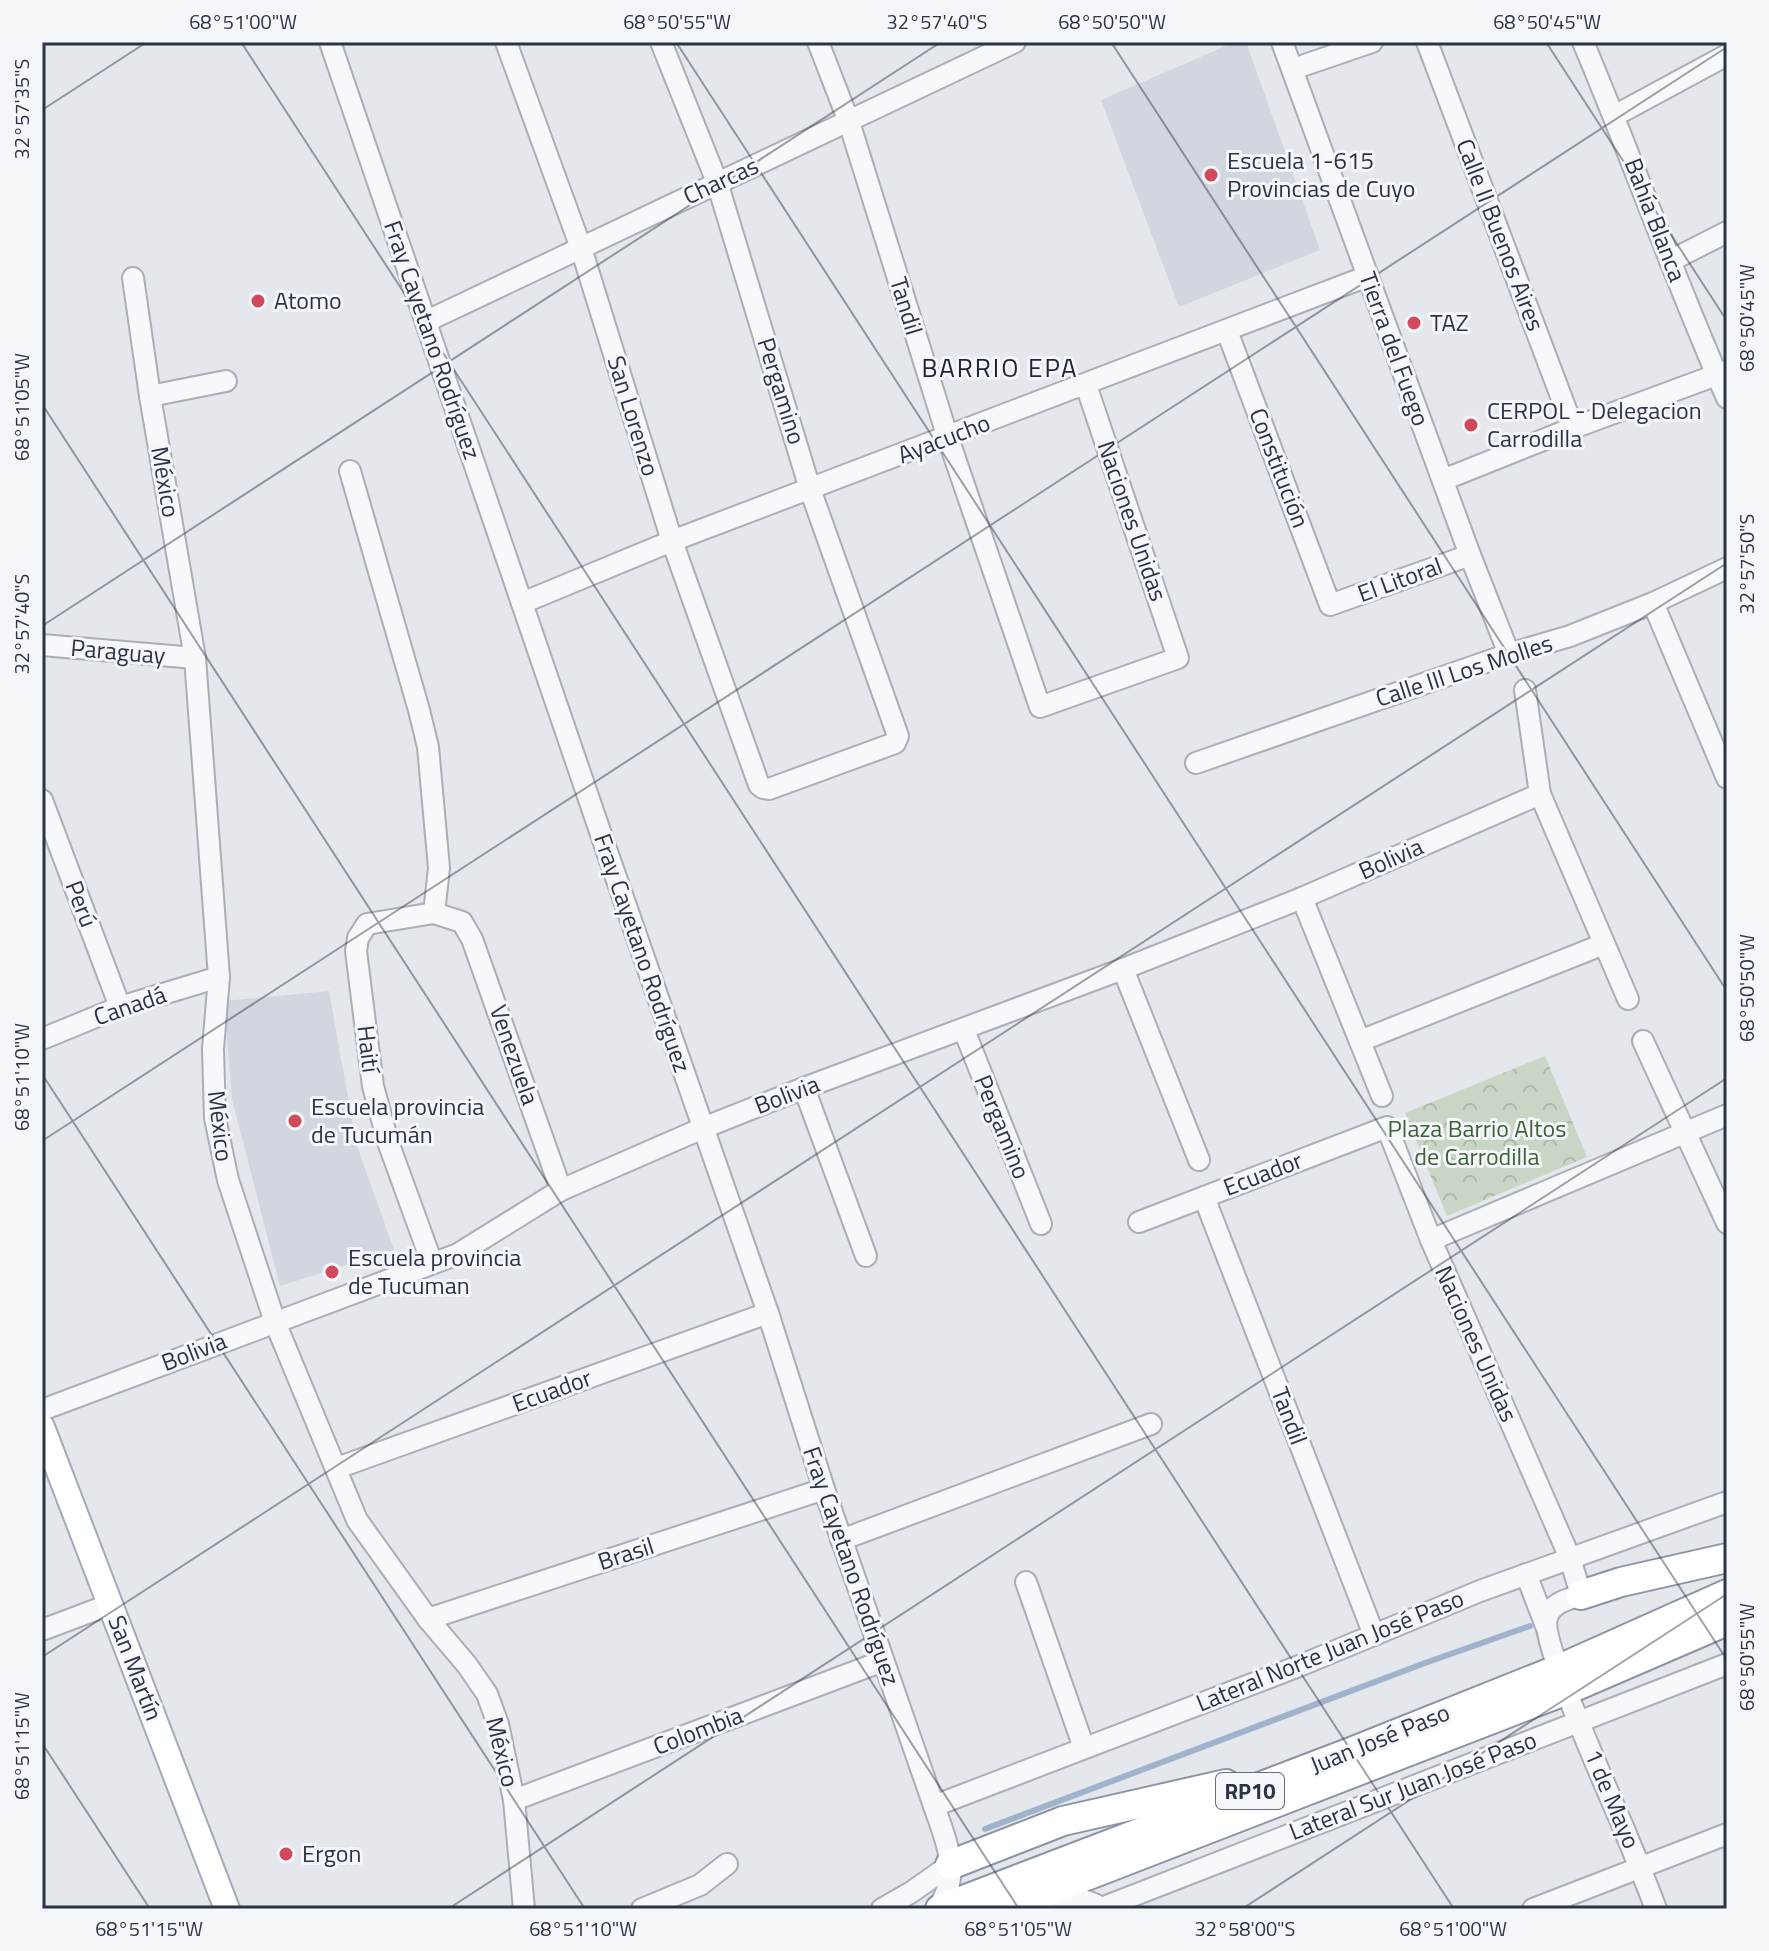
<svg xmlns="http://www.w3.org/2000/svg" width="1769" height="1951" font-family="'Titillium Web',sans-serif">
	<defs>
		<pattern id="park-crowns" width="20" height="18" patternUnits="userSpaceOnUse" patternTransform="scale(2)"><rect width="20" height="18" fill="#c9d6c5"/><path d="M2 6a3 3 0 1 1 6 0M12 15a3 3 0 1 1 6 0" fill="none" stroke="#adb8ab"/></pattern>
	</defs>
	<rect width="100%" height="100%" fill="#e4e7ec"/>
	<g fill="#d2d6de">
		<path d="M1235 42H1246L1320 250 1179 307 1101 100Z"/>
		<path d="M329 991 356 1143 394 1250 280 1286 232 1099 224 1001Z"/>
	</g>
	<path fill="url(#park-crowns)" d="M1545 1056 1587 1157 1447 1216 1405 1113Z"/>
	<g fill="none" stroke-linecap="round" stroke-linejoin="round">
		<path stroke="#9fb4cc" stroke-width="6" d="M985 1829 1425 1663 1530 1626"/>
		<g stroke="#a9aeb7" stroke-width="24">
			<g id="minor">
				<path d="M330 42 604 843 768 1313 824 1489 934 1806C942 1829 955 1859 949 1884 947 1892 942 1901 939 1909"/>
				<path d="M506 42 581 248 672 541 759 785 763 788 769 789 895 743 898 736 810 489 717 182 661 42"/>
				<path d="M818 42 849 122 948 438 1040 707 1178 658 1086 385"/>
				<path d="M1282 42 1470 555 1509 654"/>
				<path d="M1427 42 1573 428"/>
				<path d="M1583 42C1633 160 1675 281 1727 398"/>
				<path d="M1293 69 1372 42"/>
				<path d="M1614 116 1727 55"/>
				<path d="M1670 261 1727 232"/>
				<path d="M133 278 150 396 195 658 219 977 213 1049 215 1118 228 1180 275 1322 357 1520 428 1619 467 1665 487 1694 498 1724 514 1800 524 1909"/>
				<path d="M427 321 1015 42"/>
				<path d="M1227 331 1330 605 1470 555"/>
				<path d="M150 396 226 381"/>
				<path d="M350 471 419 710 428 747 439 868 434 913"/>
				<path d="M1443 480 1573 428 1727 371"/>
				<path d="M522 603 672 541 1368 276"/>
				<path d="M1653 603 1727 778"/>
				<path d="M42 645 195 658"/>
				<path d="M1525 690 1540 794 1628 999"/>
				<path d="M1196 763 1509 654 1570 636 1653 603 1727 568"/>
				<path d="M42 800 120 1007"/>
				<path d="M1302 898 1382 1096"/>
				<path d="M1123 969 1199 1160"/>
				<path d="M964 1030 1041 1224"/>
				<path d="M42 1039 120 1007 219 977"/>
				<path d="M1360 1041 1604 944"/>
				<path d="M1643 1041 1727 1223"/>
				<path d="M804 1088 866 1256"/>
				<path d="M1204 1197 1374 1635"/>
				<path d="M1139 1222 1387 1127 1431 1240 1570 1558 1581 1595C1568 1599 1551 1603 1547 1618 1540 1641 1611 1798 1624 1829 1635 1856 1646 1882 1656 1909"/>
				<path d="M1431 1240 1727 1115"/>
				<path d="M432 1263 388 1142 373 1086 356 951 358 938 367 924 434 913 462 922 472 939 561 1190"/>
				<path d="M42 1410 458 1254 561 1190 703 1128 804 1088 1123 969 1302 898 1540 794"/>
				<path d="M337 1468 768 1313"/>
				<path d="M841 1540 1151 1424"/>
				<path d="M1526 1574 1546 1626"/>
				<path d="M1026 1582 1084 1748"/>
				<path d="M428 1619 824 1489"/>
				<path d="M42 1630 111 1604"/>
				<path d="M514 1800 883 1661"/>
				<path d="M934 1806 1299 1666 1480 1591 1727 1502"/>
				<path d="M1044 1900C1066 1897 1082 1896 1102 1908"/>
				<path d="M642 1909 700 1885 727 1864"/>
				<path d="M882 1909 910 1893 950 1865"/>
				<path d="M1099 1909 1727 1664"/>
				<path d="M1533 1909 1727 1834"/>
			</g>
		</g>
		<g stroke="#a3abb8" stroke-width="28">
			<path id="major" d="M42 1427 227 1909"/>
		</g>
		<g stroke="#8b94a3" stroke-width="32">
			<g id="highway">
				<path d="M1581 1595 1621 1582 1727 1558"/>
				<path d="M950 1865 1063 1821 1226 1784"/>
				<path d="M940 1909 1351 1752 1559 1669 1727 1594"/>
				<path d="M1001 1909 1567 1690 1727 1621"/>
			</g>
		</g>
		<use href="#minor" stroke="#f7f8fa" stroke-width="20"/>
		<use href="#major" stroke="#fff" stroke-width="24"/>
		<use href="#highway" stroke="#fff" stroke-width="28"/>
	</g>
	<path fill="none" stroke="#2b3445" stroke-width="2" stroke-opacity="0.45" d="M241 42 1454 1909M676 42 1727 1660M1111 42 1727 991M1546 42 1727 321M42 110 147 42M42 404 1019 1909M42 626 941 42M42 1074 585 1909M42 1141 1727 47M42 1657 1727 563M42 1743 150 1909M448 1909 1727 1078M1242 1909 1727 1594"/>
	<g fill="#d1495b" stroke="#f4f6f9" stroke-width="3">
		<circle cx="1211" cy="175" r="8"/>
		<circle cx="258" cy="301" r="8"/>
		<circle cx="1414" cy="323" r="8"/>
		<circle cx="1471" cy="425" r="8"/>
		<circle cx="295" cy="1121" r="8"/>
		<circle cx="332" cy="1272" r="8"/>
		<circle cx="286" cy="1854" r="8"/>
	</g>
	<g text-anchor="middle" stroke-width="6" stroke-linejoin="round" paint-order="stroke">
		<rect fill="#f4f6f9" stroke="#676e7b" stroke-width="2" x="1216" y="1773" width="68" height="36" rx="6"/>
		<g font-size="22" font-weight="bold" fill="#2b3445">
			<text x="1250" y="1799">RP10</text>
		</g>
		<g font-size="24" fill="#2b3445" stroke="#f4f6f9" text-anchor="start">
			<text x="1227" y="169">Escuela 1-615<tspan x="1227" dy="28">Provincias de Cuyo</tspan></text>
			<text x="274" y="309">Atomo</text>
			<text x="1430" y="331">TAZ</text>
			<text x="1487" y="419">CERPOL - Delegacion<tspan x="1487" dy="28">Carrodilla</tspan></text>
			<text x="311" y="1115">Escuela provincia<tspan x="311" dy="28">de Tucumán</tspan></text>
			<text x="348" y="1266">Escuela provincia<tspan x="348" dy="28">de Tucuman</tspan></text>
			<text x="302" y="1862">Ergon</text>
		</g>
		<g font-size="24" fill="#2b3445" stroke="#f4f6f9">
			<text transform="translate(721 181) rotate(-25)" y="8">Charcas</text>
			<text transform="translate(1655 220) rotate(69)" y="8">Bahía Blanca</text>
			<text transform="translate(1500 235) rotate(69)" y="8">Calle II Buenos Aires</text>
			<text transform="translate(906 306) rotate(73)" y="8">Tandil</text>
			<text transform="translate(432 340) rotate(71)" y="8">Fray Cayetano Rodríguez</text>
			<text transform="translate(1394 349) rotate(70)" y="8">Tierra del Fuego</text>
			<text transform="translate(781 391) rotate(73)" y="8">Pergamino</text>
			<text transform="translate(633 416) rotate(73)" y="8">San Lorenzo</text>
			<text transform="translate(944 439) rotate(-21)" y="8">Ayacucho</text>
			<text transform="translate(1279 468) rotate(69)" y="8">Constitución</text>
			<text transform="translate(165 482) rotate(80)" y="8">México</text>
			<text transform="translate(1132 521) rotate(71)" y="8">Naciones Unidas</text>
			<text transform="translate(1400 580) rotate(-20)" y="8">El Litoral</text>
			<text transform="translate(118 652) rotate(5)" y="8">Paraguay</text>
			<text transform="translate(1464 671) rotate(-18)" y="8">Calle III Los Molles</text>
			<text transform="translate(1391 859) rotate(-24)" y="8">Bolivia</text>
			<text transform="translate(81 904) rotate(69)" y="8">Perú</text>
			<text transform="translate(642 953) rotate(71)" y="8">Fray Cayetano Rodríguez</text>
			<text transform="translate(130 1006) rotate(-19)" y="8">Canadá</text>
			<text transform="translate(368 1049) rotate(83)" y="8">Haití</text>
			<text transform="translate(514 1055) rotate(71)" y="8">Venezuela</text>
			<text transform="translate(787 1095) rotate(-21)" y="8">Bolivia</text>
			<text transform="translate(220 1126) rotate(83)" y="8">México</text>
			<text transform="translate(1002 1127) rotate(68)" y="8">Pergamino</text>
			<text transform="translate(1263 1174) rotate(-21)" y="8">Ecuador</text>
			<text transform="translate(1476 1344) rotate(66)" y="8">Naciones Unidas</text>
			<text transform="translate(194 1352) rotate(-21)" y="8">Bolivia</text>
			<text transform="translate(552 1391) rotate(-20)" y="8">Ecuador</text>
			<text transform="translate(1289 1416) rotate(69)" y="8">Tandil</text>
			<text transform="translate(626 1554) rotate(-18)" y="8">Brasil</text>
			<text transform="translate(851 1566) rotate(71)" y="8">Fray Cayetano Rodríguez</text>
			<text transform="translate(1330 1651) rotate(-22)" y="8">Lateral Norte Juan José Paso</text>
			<text transform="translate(135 1668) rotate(69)" y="8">San Martín</text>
			<text transform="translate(698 1731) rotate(-21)" y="8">Colombia</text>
			<text transform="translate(1380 1739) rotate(-22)" y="8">Juan José Paso</text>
			<text transform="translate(502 1752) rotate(76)" y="8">México</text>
			<text transform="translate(1413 1786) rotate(-21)" y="8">Lateral Sur Juan José Paso</text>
			<text transform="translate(1612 1799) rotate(67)" y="8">1 de Mayo</text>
		</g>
		<g font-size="24" fill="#3f6138" stroke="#f4f6f9">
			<text x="1477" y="1137">Plaza Barrio Altos<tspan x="1477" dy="28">de Carrodilla</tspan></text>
		</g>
		<g font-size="26" letter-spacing="2" fill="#1d2536" stroke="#f4f6f9">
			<text x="1000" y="377">BARRIO EPA</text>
		</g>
	</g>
	<rect width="1769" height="1951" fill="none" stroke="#f4f6f9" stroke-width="88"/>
	<rect x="44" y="44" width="1681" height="1863" fill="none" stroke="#2b3445" stroke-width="3"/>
	<g font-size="20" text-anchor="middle" fill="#2b3445">
		<text x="243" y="29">68°51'00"W</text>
		<text x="677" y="29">68°50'55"W</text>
		<text x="937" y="29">32°57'40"S</text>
		<text x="1112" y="29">68°50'50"W</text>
		<text x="1547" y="29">68°50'45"W</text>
		<text transform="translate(22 109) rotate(-90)" y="7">32°57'35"S</text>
		<text transform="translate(1747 318) rotate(-90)" y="7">68°50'45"W</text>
		<text transform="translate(22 407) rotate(-90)" y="7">68°51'05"W</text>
		<text transform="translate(1747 564) rotate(-90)" y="7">32°57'50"S</text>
		<text transform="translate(22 624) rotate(-90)" y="7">32°57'40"S</text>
		<text transform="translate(1747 988) rotate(-90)" y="7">68°50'50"W</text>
		<text transform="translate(22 1077) rotate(-90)" y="7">68°51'10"W</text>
		<text transform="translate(1747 1657) rotate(-90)" y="7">68°50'55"W</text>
		<text transform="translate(22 1746) rotate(-90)" y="7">68°51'15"W</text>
		<text x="149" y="1936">68°51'15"W</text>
		<text x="583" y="1936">68°51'10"W</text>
		<text x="1018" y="1936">68°51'05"W</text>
		<text x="1245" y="1936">32°58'00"S</text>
		<text x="1453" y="1936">68°51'00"W</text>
	</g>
</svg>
